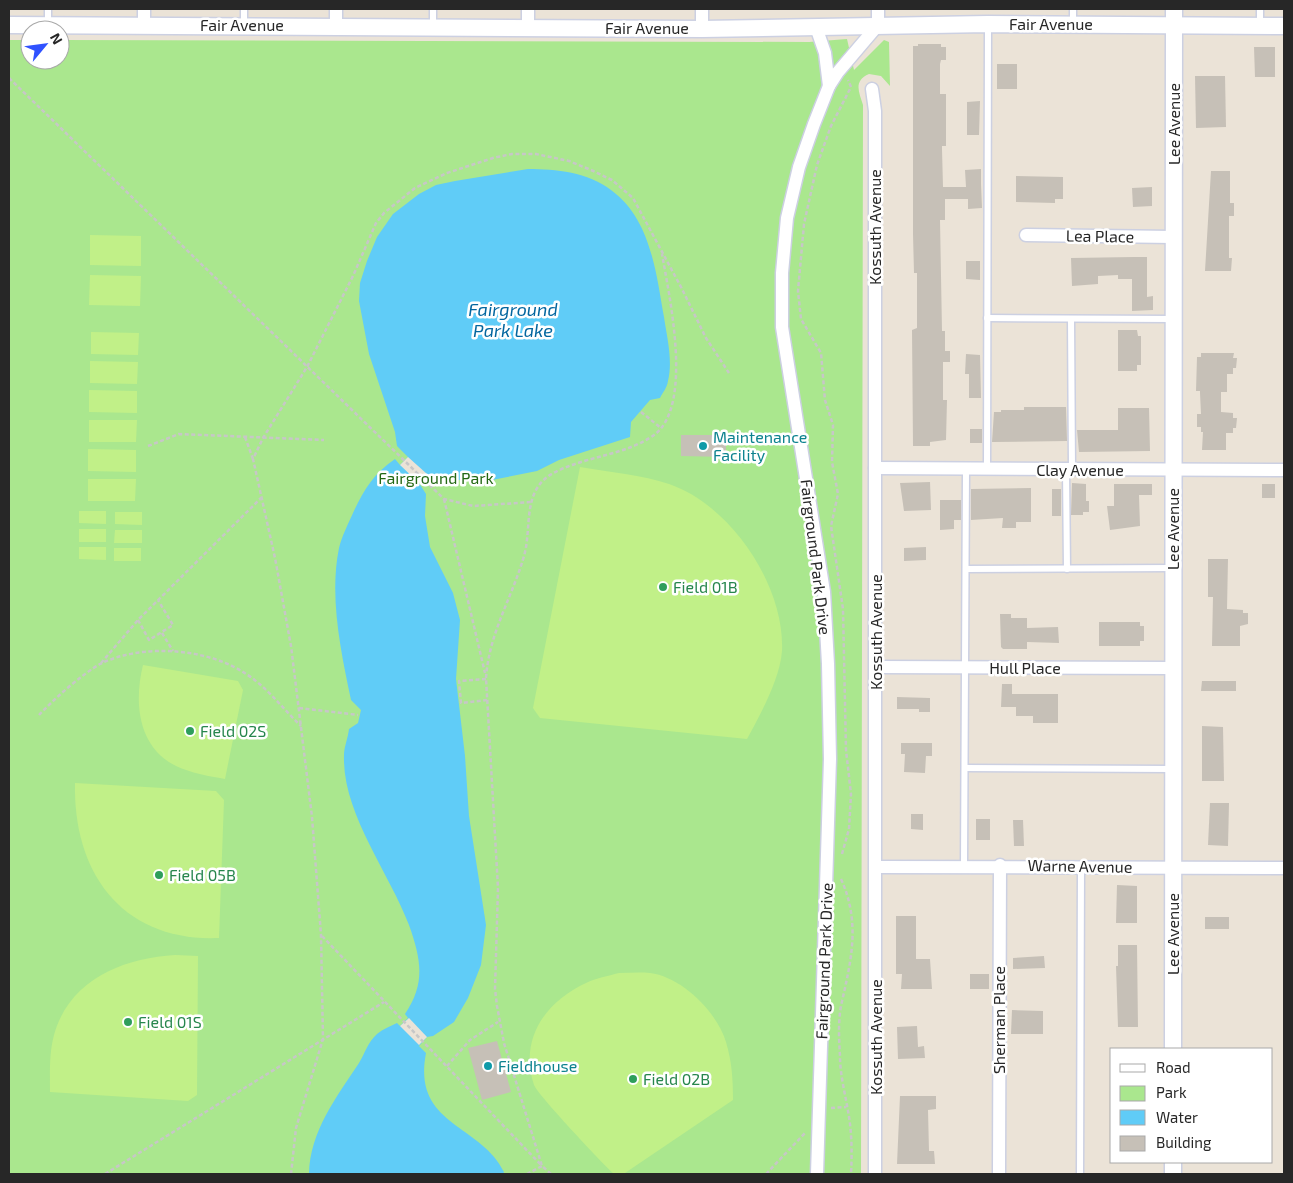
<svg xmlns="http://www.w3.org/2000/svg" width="1293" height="1183" font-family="'Exo 2',sans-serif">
	<rect width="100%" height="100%" fill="#ebe3d7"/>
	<path fill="#aae78e" d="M847 39 854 70 884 40 889 42 890 86 881 76 869 74C853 81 859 92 863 105L861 1174H9V40H30V60H60V40L809 42Z"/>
	<g fill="#c1f088">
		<path d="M90 235 141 236V266L90 265Z"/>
		<path d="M90 275 141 276 140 306 89 305Z"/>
		<path d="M91 332 139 333 138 355 91 354Z"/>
		<path d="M90 361 138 362 137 384 90 383Z"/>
		<path d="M89 390 137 391V413L89 412Z"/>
		<path d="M89 420H137L136 442H89Z"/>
		<path d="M88 449 136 450V472L88 471Z"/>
		<path d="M580 467C608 472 643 475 669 484 731 505 785 586 782 651 780 679 760 715 747 739L540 718 533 708Z"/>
		<path d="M88 479H136L135 501H88Z"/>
		<path d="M79 511H106V524L79 523Z"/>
		<path d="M115 512H142V525L115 524Z"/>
		<rect x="79" y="529" width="27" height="13"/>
		<path d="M115 530H142V543H114Z"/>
		<path d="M79 547H106V560L79 559Z"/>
		<rect x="114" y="548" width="27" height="13"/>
		<path d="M143 665 238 681 243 690 225 779C208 776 191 773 176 766 137 747 134 701 143 665Z"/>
		<path d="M75 783 216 791 224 800 219 938C123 942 73 874 75 783Z"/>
		<path d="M175 955 198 956 197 1095 188 1101 50 1092C50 1074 49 1053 54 1035 69 980 123 958 175 955Z"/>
		<path d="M619 973C629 973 639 972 650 973 682 977 717 1012 726 1042 732 1062 733 1080 733 1100L625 1173H613C601 1162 538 1095 534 1085 519 1039 545 1002 586 983 596 978 608 976 619 973Z"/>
	</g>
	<path fill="#60ccf7" d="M528 169C556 169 588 172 611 190 651 219 656 273 664 317 667 338 673 360 668 381 667 388 663 392 660 398L650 400 631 422 630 437 559 460 537 471 492 480H433L427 474 419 483 426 494 425 516 430 547 453 593 460 620 456 679 465 756 469 816 486 925 481 965 468 998 454 1022 433 1036 427 1037 419 1046 426 1053C412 1126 480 1123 504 1172L503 1174H309C310 1131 336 1098 359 1063 365 1053 368 1042 377 1034 383 1029 391 1026 397 1023L400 1026 408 1018 405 1014C426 983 421 959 409 925 389 872 342 813 344 755 344 747 348 738 349 729L358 723 361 710 351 700C341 652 329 597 339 548 342 536 348 524 353 513 363 491 374 473 395 459L400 465 408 457 397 446 395 432 369 354 359 301 360 283 367 261 377 237 393 214 419 194 436 185 455 181Z"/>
	<g fill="#ebe3d7">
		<path d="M408 457 427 474 419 483 400 465Z"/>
		<path d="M409 1018 427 1037 419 1045 400 1026Z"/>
	</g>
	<g fill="#c6c0b7">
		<path d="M918 44H941V47H946V60H941L940 64V94H946V146H942V149L943 187H966L965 170 981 169V184L982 208 968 209V199H945V220H940L942 331H945V351H950V362H943V400H947L946 440 930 442V446H913L912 330 917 328V273H914L913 234V46H918Z"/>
		<path d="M1254 47H1275V77H1255Z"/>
		<rect x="997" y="64" width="20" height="25"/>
		<path d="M1195 76H1225L1226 127 1196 128Z"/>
		<path d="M980 101 979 135H967V102Z"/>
		<path d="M1211 171H1230V203H1234V216H1229V258H1232L1231 271H1205Z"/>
		<path d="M1016 176 1063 177V199H1055V203L1016 202Z"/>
		<path d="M1152 187V206L1133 207 1132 188Z"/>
		<path d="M1134 257H1147V297L1153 296V310L1132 311V279H1118V275L1098 276V284L1072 286 1071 258Z"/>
		<path d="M966 261H980V280L966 279Z"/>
		<path d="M1118 330H1137L1138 336H1141V365H1137V371H1118Z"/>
		<path d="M1201 353H1234L1233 358H1237L1236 368H1233V374H1227V392H1221V412L1233 413V418H1237L1236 428H1233V433H1226V450H1202L1203 432H1201V427H1197V414H1201L1200 393V391H1196L1197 357H1201Z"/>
		<path d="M966 354 980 355 981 398H969V374H965Z"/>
		<path d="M1024 407H1066L1067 441 992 442 994 412H1001V410H1024Z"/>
		<path d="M1118 408H1149L1150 451 1079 452 1077 430H1118Z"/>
		<rect x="970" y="429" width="12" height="14"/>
		<path d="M681 435H726V457L681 456Z"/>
		<path d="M930 482 931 510 904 511 900 483Z"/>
		<path d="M1072 483 1086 484V501H1089V512H1083V515H1071Z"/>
		<path d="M1114 484H1152V495H1139L1140 526 1110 530 1107 506H1114Z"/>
		<rect x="1262" y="484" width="13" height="14"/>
		<path d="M1031 488V522H1016V528H1002L1003 518 971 520V489Z"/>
		<rect x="1052" y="489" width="9" height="27"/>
		<path d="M940 500H961V520H954V529L940 530Z"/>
		<path d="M926 547V560L904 561V548Z"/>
		<path d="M1208 559H1228L1227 609 1243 610V613H1248V624L1240 626V646H1212L1213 597H1208Z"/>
		<path d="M1000 614H1011V618H1027V628L1058 627 1059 643 1027 642V649H1003L1001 647Z"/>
		<path d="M1099 622H1140V626H1144V641H1140V646H1099Z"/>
		<path d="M1202 681H1236V691H1201Z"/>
		<path d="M1002 684H1012V694H1058V723H1033V716H1016V707H1001Z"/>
		<path d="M897 697 930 698V712H919V709H897Z"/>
		<path d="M1202 726 1223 727 1224 781H1202Z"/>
		<path d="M901 743H932V756H926L925 773 904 772 905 754H901Z"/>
		<path d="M1210 803H1229L1228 846 1208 845Z"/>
		<path d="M911 814H923V830L911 829Z"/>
		<rect x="976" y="819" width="14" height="21"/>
		<path d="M1013 820H1023L1024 846H1014Z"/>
		<path d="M1117 885 1137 886V923H1116Z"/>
		<path d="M896 916H916V959H930L932 989H901L902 974H896Z"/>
		<rect x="1205" y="917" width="24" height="12"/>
		<path d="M1118 945H1137L1138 1027H1118L1116 966H1118Z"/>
		<path d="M1044 956 1045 968 1013 969V958Z"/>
		<rect x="970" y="974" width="19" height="15"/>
		<path d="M1012 1010 1043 1011V1034H1011Z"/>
		<path d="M917 1026 918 1047 924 1046 925 1058 898 1059 897 1027Z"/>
		<path d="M497 1041 511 1092 482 1100 468 1048Z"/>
		<path d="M900 1096H936V1109L928 1110 929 1151H934L935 1164H897Z"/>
	</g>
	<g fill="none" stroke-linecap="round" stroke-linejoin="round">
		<g stroke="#ccd0e2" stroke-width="9">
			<g id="service">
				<path d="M244 9V25"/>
				<path d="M433 9V26"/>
				<path d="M1073 9V23"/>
				<path d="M48 25V9"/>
				<path d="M1260 25V9"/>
				<path d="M987 318 1172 319"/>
				<path d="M1071 319 1072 470"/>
				<path d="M987 469 988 25"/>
				<path d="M1066 470 1067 569"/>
				<path d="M966 569 1173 568"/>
				<path d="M965 768 1171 769"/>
				<path d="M964 866 966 470"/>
				<path d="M1080 1174 1081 866"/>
			</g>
		</g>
		<g stroke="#ccd0e2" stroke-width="15">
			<g id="minor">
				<path d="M336 25V9"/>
				<path d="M144 26V9"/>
				<path d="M528 27V9"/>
				<path d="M816 27 825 53 829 86"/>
				<path d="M702 29V9"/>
				<path d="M872 89 875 111V1174"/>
				<path d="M1026 235 1173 237"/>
				<path d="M875 468 1284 470"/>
				<path d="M877 667 1173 668"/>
				<path d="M876 867 1284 868"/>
				<path d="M817 1174 830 759 828 664 824 592 782 327V273L787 218 799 167 814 124 829 86 838 72 878 25V9"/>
				<path d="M999 1174 1000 865"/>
			</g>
		</g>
		<g stroke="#ccd0e2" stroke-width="19">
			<g id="tertiary">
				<path d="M9 25 702 29 988 24 1284 26"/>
				<path d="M1173 1049 1174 9"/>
				<path d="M1173 1174V1162"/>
			</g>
		</g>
		<g stroke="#c7c7c7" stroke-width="2.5" stroke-dasharray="4 2.5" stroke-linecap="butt">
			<path d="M9 78 444 499 473 506 532 502"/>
			<path d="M641 412 661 428"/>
			<path d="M245 437 253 459"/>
			<path d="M148 446 179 434 324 440"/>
			<path d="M444 499 485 673"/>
			<path d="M138 620 149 640 173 625 158 600"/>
			<path d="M162 633 173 651"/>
			<path d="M101 663 138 620 261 498"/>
			<path d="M486 679 459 681 461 703 487 700"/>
			<path d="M299 708 358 715"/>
			<path d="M39 715C54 699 81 675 100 664 142 643 208 648 246 674 267 687 283 709 301 726"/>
			<path d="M842 854 849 829 851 794 846 750 843 609 831 526 838 494 832 462 833 425 825 400 821 353 801 319 798 291 804 224 817 165 831 126 851 87 848 80"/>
			<path d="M841 879C861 923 851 961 841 1006 838 1022 839 1040 840 1056 840 1076 846 1097 849 1117 852 1135 852 1156 851 1174"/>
			<path d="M322 936 542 1166 527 1174"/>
			<path d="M447 1066 470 1040 498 1022"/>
			<path d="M831 1108 846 1107"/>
			<path d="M105 1174 384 1002"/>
			<path d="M291 1174 296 1128 323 1039 321 935 312 817 291 646 275 558 253 459 263 438 307 367 353 276 376 223 384 213 415 188 447 173 493 158 512 154H536L569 161 591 170 612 180 633 198 681 287 706 338 729 373"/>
			<path d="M551 1174 542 1166 504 1043 497 1006 495 989 498 888 486 678C489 633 512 598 524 556 530 535 526 511 535 492 541 479 552 473 564 468 593 456 629 453 654 435 694 406 669 295 662 254"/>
			<path d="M766 1174 806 1132"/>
		</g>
		<use href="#service" stroke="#fff" stroke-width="6"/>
		<use href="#minor" stroke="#fff" stroke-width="12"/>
		<use href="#tertiary" stroke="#fff" stroke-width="16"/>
	</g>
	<g fill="#0f9aa8" stroke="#fff" stroke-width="2">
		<circle cx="703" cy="446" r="5"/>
		<circle cx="488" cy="1066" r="5"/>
	</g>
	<g fill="#2e9e5b" stroke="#fff" stroke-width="2">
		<circle cx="663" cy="587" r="5"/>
		<circle cx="190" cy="731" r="5"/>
		<circle cx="159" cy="875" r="5"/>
		<circle cx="128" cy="1022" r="5"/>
		<circle cx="633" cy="1079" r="5"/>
	</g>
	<g text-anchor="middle" stroke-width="5" stroke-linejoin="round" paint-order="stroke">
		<g font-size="16" fill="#272727" stroke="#fff">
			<text x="1051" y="30">Fair Avenue</text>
			<text x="242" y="31">Fair Avenue</text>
			<text x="647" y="34">Fair Avenue</text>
			<text transform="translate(1174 124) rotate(-90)" y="6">Lee Avenue</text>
			<text transform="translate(875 227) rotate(-90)" y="6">Kossuth Avenue</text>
			<text transform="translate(1100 236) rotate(1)" y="6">Lea Place</text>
			<text x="1080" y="476">Clay Avenue</text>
			<text transform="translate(1173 529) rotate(-90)" y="6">Lee Avenue</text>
			<text transform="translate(816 557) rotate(83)" y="6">Fairground Park Drive</text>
			<text transform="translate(876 632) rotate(-90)" y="6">Kossuth Avenue</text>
			<text x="1025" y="674">Hull Place</text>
			<text transform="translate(1080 866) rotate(1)" y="6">Warne Avenue</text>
			<text transform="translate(1173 934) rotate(-90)" y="6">Lee Avenue</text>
			<text transform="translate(824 961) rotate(-88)" y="6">Fairground Park Drive</text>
			<text transform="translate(999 1020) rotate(-90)" y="6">Sherman Place</text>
			<text transform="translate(876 1037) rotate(-90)" y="6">Kossuth Avenue</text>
		</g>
		<g font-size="16" fill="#0d838f" stroke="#fff" text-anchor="start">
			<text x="713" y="443">Maintenance<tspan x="713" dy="18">Facility</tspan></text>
			<text x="498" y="1072">Fieldhouse</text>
		</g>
		<g font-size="16" fill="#236813" stroke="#fff">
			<text x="436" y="484">Fairground Park</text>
		</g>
		<g font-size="16" fill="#27864d" stroke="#fff" text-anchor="start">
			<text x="673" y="593">Field 01B</text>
			<text x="200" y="737">Field 02S</text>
			<text x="169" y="881">Field 05B</text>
			<text x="138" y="1028">Field 01S</text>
			<text x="643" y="1085">Field 02B</text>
		</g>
		<g font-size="18" font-style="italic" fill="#03669f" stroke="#fff">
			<text x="513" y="316">Fairground<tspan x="513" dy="21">Park Lake</tspan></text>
		</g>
	</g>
	<rect width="1293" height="1183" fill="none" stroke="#272727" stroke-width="20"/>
	<rect x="1110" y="1048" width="162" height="115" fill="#ffffff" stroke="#a9a9a9"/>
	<rect x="1120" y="1064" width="25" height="8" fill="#ffffff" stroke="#a9a9a9"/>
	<text x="1156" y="1073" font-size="15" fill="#272727">Road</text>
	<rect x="1120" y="1086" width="25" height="15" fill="#aae78e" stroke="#a9a9a9"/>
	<text x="1156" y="1098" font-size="15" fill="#272727">Park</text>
	<rect x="1120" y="1110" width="25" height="15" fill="#60ccf7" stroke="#a9a9a9"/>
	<text x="1156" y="1123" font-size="15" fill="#272727">Water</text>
	<rect x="1120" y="1136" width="25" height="15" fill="#c6c0b7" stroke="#a9a9a9"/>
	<text x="1156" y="1148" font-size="15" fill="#272727">Building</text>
	<g transform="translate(45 45) rotate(61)"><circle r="24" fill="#ffffff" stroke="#a9a9a9"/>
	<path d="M0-4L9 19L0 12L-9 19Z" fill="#3052ff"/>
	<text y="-8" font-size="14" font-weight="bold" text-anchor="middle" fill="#272727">N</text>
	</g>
</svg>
